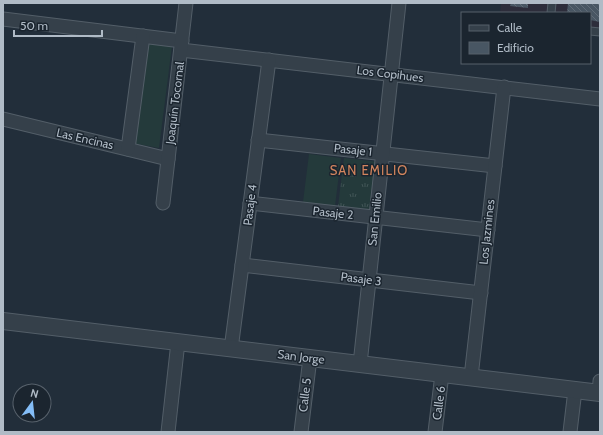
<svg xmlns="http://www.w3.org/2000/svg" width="603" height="435" font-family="Cabin,sans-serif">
	<defs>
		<pattern id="park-tufts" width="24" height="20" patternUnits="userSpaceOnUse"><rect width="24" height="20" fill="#243a3b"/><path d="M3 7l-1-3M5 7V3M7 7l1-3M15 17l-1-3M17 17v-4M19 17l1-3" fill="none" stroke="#415556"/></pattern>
		<pattern id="building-back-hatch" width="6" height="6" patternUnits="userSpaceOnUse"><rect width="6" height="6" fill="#485663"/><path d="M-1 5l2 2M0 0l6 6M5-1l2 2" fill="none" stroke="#606c78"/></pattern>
	</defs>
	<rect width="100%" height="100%" fill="#222e3a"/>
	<path fill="#2d2d3b" d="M501 3H600V35L590 34V13H500Z"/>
	<g fill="#243a3b">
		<path d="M146 44 172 46 159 148 132 143Z"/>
		<path d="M309 154 341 158 335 206 303 202Z"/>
	</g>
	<path fill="url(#park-tufts)" d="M344 158 379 162 374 211 338 207Z"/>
	<g fill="url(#building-back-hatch)">
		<path d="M511 3H528V8L510 6Z"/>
		<path d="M568 3H600V22L590 20V13H567Z"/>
	</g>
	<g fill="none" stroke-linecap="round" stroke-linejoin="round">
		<g stroke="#535e68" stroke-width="9">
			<g id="service">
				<path d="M551 13 552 3"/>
				<path d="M590 31 600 32"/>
			</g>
		</g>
		<g stroke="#535e68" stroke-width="15">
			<g id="minor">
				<path d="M3 19 182 41"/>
				<path d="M181 50 600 99"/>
				<path d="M3 119 168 159"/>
				<path d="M258 140 495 166"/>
				<path d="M128 149 143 36"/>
				<path d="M163 203 186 3"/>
				<path d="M250 203 488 230"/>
				<path d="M242 265 481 293"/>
				<path d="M231 349 269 60"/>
				<path d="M360 364 399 3"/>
				<path d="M471 377 504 87"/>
				<path d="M599 393 600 381"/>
				<path d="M168 432 178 342"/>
				<path d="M301 432 310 358"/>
				<path d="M435 432 442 374"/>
				<path d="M570 432 575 390"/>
			</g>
		</g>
		<g stroke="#535e68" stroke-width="18">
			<path id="tertiary" d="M3 321 600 393"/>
		</g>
		<use href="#service" stroke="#35404a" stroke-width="7"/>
		<use href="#minor" stroke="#35404a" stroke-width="13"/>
		<use href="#tertiary" stroke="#35404a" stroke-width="16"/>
	</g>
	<g text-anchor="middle" stroke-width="3" stroke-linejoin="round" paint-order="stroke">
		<g font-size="12" fill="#b0bbc6" stroke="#1b252f">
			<text transform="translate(390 74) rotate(7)" y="4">Los Copihues</text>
			<text transform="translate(175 103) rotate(-83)" y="4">Joaquín Tocornal</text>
			<text transform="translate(85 139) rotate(13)" y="4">Las Encinas</text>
			<text transform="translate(353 150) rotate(6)" y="4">Pasaje 1</text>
			<text transform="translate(250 205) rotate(-83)" y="4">Pasaje 4</text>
			<text transform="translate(333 213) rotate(6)" y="4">Pasaje 2</text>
			<text transform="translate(375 219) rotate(-84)" y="4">San Emilio</text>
			<text transform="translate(487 232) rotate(-84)" y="4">Los Jazmines</text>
			<text transform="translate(361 279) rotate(7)" y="4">Pasaje 3</text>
			<text transform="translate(301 357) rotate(7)" y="4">San Jorge</text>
			<text transform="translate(305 395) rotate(-83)" y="4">Calle 5</text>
			<text transform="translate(439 403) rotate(-83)" y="4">Calle 6</text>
		</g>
		<g font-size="13" letter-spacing="1" fill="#d3855e" stroke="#1b252f">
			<text x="369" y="175">SAN EMILIO</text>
		</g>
	</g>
	<rect width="603" height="435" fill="none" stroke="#b0bbc6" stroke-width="8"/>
	<rect x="461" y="12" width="130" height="52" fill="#1b252f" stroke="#57616b"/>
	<rect x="469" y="25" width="20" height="6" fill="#35404a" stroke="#57616b"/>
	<text x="497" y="32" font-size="12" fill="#b0bbc6">Calle</text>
	<rect x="469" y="42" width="20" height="12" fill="#485663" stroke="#57616b"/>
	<text x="497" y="52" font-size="12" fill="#b0bbc6">Edificio</text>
	<g transform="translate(32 403) rotate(15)"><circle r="19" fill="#1b252f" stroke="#57616b"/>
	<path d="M0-3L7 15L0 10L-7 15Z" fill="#84bdf7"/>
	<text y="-6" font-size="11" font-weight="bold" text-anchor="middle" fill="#b0bbc6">N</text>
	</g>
	<path d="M14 30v6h88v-6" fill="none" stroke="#b0bbc6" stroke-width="2"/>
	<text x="20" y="30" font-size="12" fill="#b0bbc6" stroke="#1b252f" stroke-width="3" paint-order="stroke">50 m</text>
</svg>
